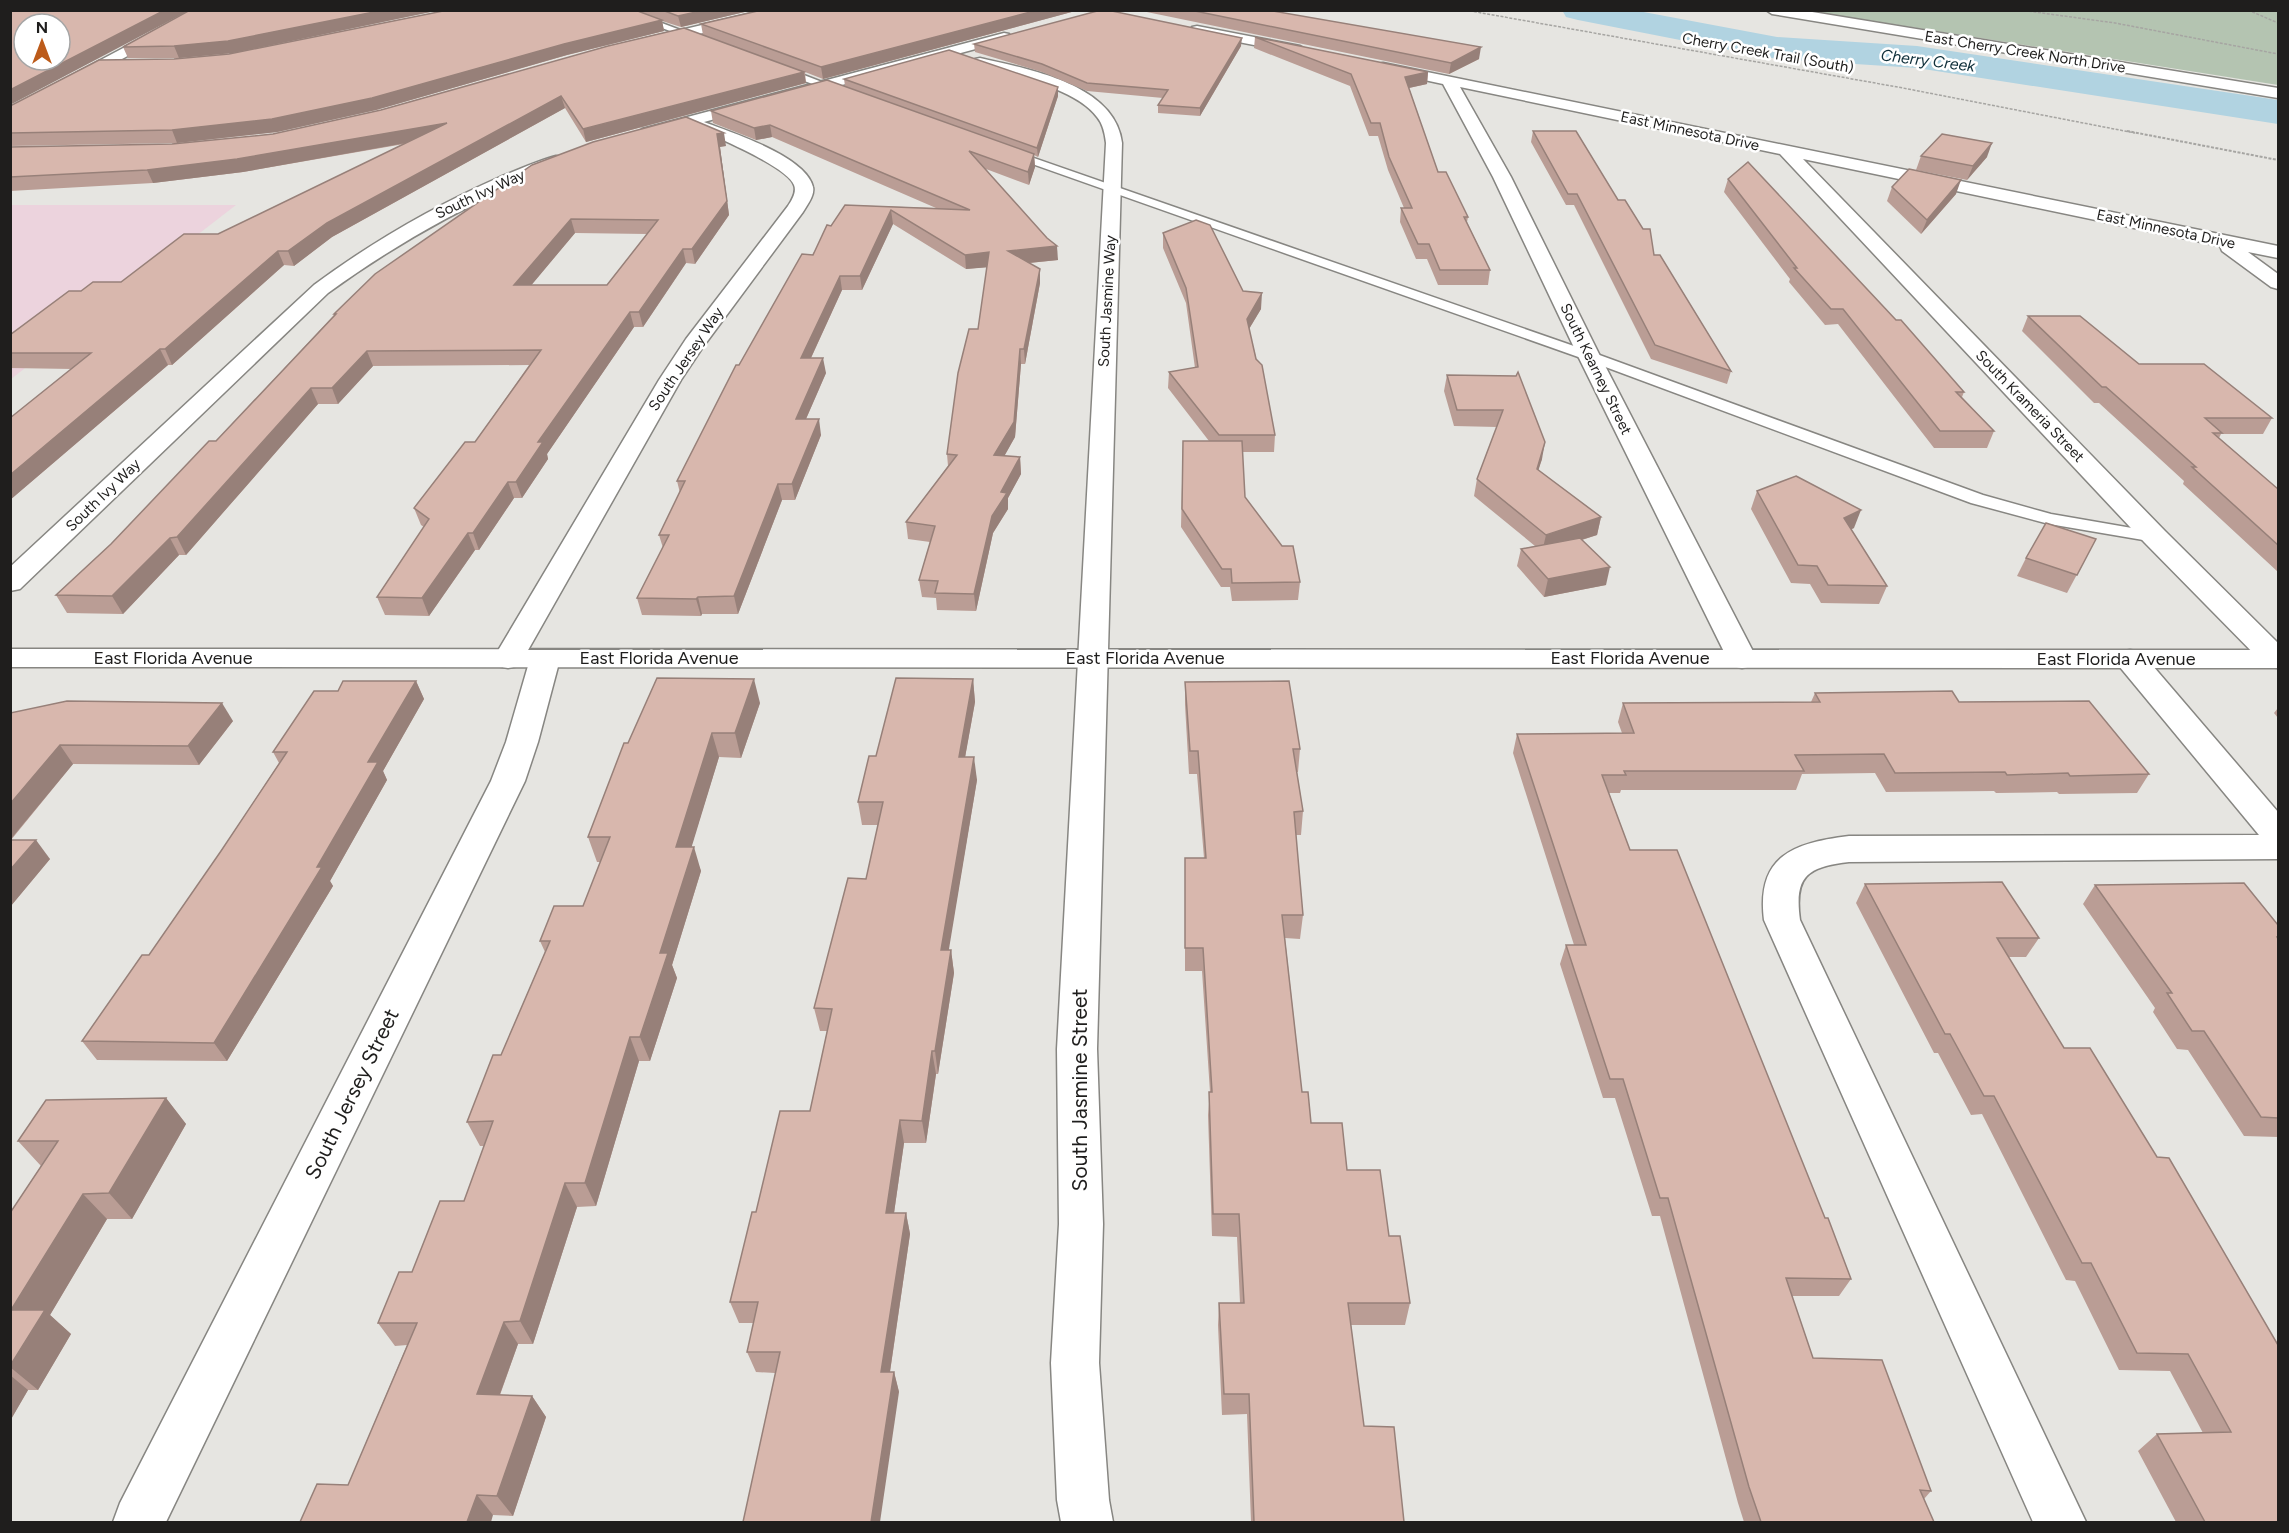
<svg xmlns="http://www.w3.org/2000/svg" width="2289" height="1533" font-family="Figtree,sans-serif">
	<rect width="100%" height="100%" fill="#e6e5e1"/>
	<path fill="#ecd3dd" d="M11 205H236L11 379Z"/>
	<path fill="#b4c4b1" d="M1810 11H2278V85Z"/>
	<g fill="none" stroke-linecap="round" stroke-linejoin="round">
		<path fill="#b1d3e1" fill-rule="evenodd" d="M1562 10H1633L1777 37 1917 46 2278 100V124L1917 68 1777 59 1578 20 1566 17Z"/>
		<g stroke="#878682" stroke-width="3">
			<g id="service">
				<path d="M613 10H627L707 40 700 42Z"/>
				<path d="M777 67H783L848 92 840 94 777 71Z"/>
				<path d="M1008 149 1594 353 1983 495 2051 514 2155 532 2161 533 2164 537 2161 541 2155 542 2049 524 1971 503 1584 359 1004 154V150Z"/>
			</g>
		</g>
		<g stroke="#878682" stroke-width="3">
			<g id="minor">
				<path d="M765 10H790L789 13 648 46 641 42 643 39Z"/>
				<path d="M1197 26 1300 46 1307 50 1300 54 1192 33 1190 30 1192 27Z"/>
				<path d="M1004 33 1009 34 1011 37 1009 40 704 122C730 132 806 156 813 187 815 195 807 205 803 212L703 347 681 380 523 659 519 666 508 668 497 666 493 659 659 380 686 339 788 206C792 200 797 192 794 185 788 167 708 132 689 127 678 125 659 134 648 137L642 135 640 132 642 129Z"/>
				<path d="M980 58C1028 69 1115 84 1122 143L1097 1049 1103 1224 1099 1363 1109 1500 1113 1522H1061L1057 1500 1051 1363 1059 1224 1057 1049 1106 143C1105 134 1103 124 1097 117 1075 87 1009 75 975 65L973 62 975 59Z"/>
				<path d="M1383 63 2278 246V258L2248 252 2278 274V289L2271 287 2222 251 2220 246 1803 159 2165 531 2278 643V668L2266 666 2145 543 1780 154 1460 87 1511 177 1600 356 1757 659 1753 666 1742 668 1731 666 1578 356 1493 177 1443 84 1378 70 1376 67 1378 64Z"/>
				<path d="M556 156 562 157 565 161 562 165C478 198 401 240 328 293L20 589 10 591V567L314 285C372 242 434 206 500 177 518 170 537 161 556 156Z"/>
				<path d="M545 650 556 652 560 659 538 742 525 781 166 1522H113L120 1503 491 781 506 742 530 659 534 652Z"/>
				<path d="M2130 650 2141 652 2278 812V859L1849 862C1807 867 1794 876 1800 920L2086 1522H2033L1764 920C1756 856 1793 843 1849 836L2259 835 2119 666 2115 659 2119 652Z"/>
			</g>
		</g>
		<g stroke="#878682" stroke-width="3">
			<g id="tertiary">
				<path d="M1766 10H1800L2278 88V98L1772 14Z"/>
				<path d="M10 649 2278 650V668L10 667Z"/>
			</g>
		</g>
		<g stroke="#878682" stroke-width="3">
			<path id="secondary" d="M195 10H212L10 120V108Z"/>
		</g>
		<g stroke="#a6a5a2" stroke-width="1.5" stroke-dasharray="3 1.5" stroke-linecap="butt">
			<path d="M1465 10 1903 88 2135 133"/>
			<path d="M2020 10 2115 23 2278 54"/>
			<path d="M2248 10 2278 23"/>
		</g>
		<path stroke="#a6a5a2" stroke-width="2" stroke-dasharray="3 1.5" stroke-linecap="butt" d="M2127 131 2278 160"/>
		<use href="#service" fill="#fff" fill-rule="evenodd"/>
		<use href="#minor" fill="#fff" fill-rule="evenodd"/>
		<use href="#tertiary" fill="#fff" fill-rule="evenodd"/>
		<use href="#secondary" fill="#fff" fill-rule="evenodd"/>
	</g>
	<g fill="#ba9d95" fill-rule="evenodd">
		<path d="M190 10H440L233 53 179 58H128L123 47Z"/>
		<path d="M448 10H753L681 27 662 21 664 31 567 55 376 110 277 132 177 143 10 146V106L174 59 229 54Z"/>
		<path d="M762 10H1079L823 79 805 72 806 83 586 142 565 108 332 237 294 266 284 265 172 365H168L10 500V418L73 369 10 368V335L81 291 121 282 404 144 243 172 153 183 10 191V147L172 144 273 134 381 110 703 35 701 24Z"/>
		<path d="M1137 10H1267L1479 59 1449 74Z"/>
		<path d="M1255 37 1428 72 1427 84 1409 88 1438 172 1468 217 1467 222 1490 270 1488 285H1438L1427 259H1416L1400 222 1401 208H1404L1388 170 1378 136H1369L1350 86 1254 48Z"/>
		<path d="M974 44 1241 46 1200 116 1158 113V105L1163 98 1087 91 1042 72 975 52Z"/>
		<path d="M844 79 1058 87V96L1038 157 1034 155 1035 167 1029 185 986 169 1058 260 1029 263 1040 283 1025 364H1021L1015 437 1004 456 1020 457 1021 474 1008 498V509L993 533 976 611 937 610 936 598 922 597 919 580 930 542 908 539 906 522 948 466 947 454 978 329 987 267 966 269 893 224 862 290H842L811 358 826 373 806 419 821 435 795 500H782L738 614H702L701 616 642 615 637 598 663 548 659 535 680 493 677 481 739 365 845 205 936 208 772 137 756 140 713 123 711 111 845 86Z"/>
		<path d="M1533 131 1618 200 1731 371 1727 384 1651 359 1574 205H1566L1531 142Z"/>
		<path d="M726 146 720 147 729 215 695 264 686 263 643 327H634L547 454 548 459 522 498H514L479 550H475L429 616 385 615 377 597 424 527 421 525 414 508 475 442 529 365 373 366 338 404H318L186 555H179L123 614 67 613 56 595 111 544 216 441 334 315V314L532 165ZM575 233 647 234 607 285H531Z"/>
		<path d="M1921 156 1987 157 1967 180 1916 170Z"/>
		<path d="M1728 179 1964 392 1962 397 1994 431 1987 448H1934L1838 324 1825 325 1789 282 1790 279 1724 192Z"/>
		<path d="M1892 187 1956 194 1921 234 1887 201Z"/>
		<path d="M1163 233 1243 291 1261 309 1249 329 1275 435 1274 452H1242L1245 497 1300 582 1298 600 1232 601 1230 587H1221L1181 527 1183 441H1209L1168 388 1169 372 1195 368 1186 303 1163 248Z"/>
		<path d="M2028 316 2139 364 2272 418 2263 434H2221L2219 438 2278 489V572L2183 484 2184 481 2099 403H2094L2022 331Z"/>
		<path d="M1447 375 1516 376 1542 459 1538 470 1601 517 1597 535 1582 540 1606 585 1544 597 1517 566 1521 549 1535 546 1474 496 1477 479 1497 427 1454 426 1444 391Z"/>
		<path d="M1757 491 1854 528 1851 529 1887 586 1879 604 1821 603 1810 584 1791 583 1751 509Z"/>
		<path d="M2096 539 2067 593 2017 576 2026 558Z"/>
		<path d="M973 679 975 702 965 757 977 780 948 950H951L954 973 938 1074H936L926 1143H904L894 1213H906L910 1234 890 1372H894L899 1392 775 1373 756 1372 747 1352 754 1323H739L730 1302 810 1111 827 1031H820L814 1008 866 879 878 825H862L858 802 876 756Z"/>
		<path d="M416 681 424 699 383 771 387 780 330 881 333 886 227 1061 97 1060 82 1041 149 955 221 851 279 763 273 752 338 691Z"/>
		<path d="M1185 682 1300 749 1298 772H1297L1303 811 1301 835H1296L1303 915 1300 939 1285 938 1302 1092 1311 1123 1347 1170 1389 1236 1410 1303 1405 1325H1351L1364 1426 1404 1522H1251L1247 1414 1222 1415 1218 1325 1219 1303H1240L1237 1237 1212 1236 1208 1115 1210 1092 1202 971H1185V858H1204L1197 774H1189L1185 705Z"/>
		<path d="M1815 693 1959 702 2149 774 2137 793 2059 794 2057 792 1996 793 1994 791 1886 792 1875 773 1802 774 1796 790H1621L1620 793H1609L1630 850 1825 1218 1851 1279 1839 1296H1792L1813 1358 1931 1491 1924 1499 1934 1522H1744L1738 1503 1660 1216H1652L1615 1098H1603L1560 964 1566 945H1574L1513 753 1517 734 1622 733 1618 722 1623 703 1811 702Z"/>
		<path d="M760 703 741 758 719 757 691 847 701 871 672 965 677 978 650 1061H639L596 1206 577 1207 533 1344H518L500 1395 532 1396 546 1417 513 1516 493 1515 348 1485 407 1345 395 1346 378 1323 412 1272 464 1201 484 1146H480L467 1122 501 1055 545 952 540 941 583 906 601 862H597L588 837 628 743Z"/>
		<path d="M2278 708V718L2274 713Z"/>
		<path d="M10 713 233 721 199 765 73 764 11 840 50 859 10 907Z"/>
		<path d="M1865 884 2039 938 2026 957H2008L2278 1522H2176L2138 1451 2157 1434 2203 1433 2170 1371 2119 1370 2075 1281 2066 1280 1982 1114 1971 1115 1938 1053H1934L1856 903Z"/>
		<path d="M2095 885 2278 925V1137L2244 1136 2188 1050 2177 1049 2153 1012 2155 1008 2083 904Z"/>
		<path d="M166 1098 186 1124 132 1219H107L50 1315 71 1334 38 1390H28L10 1421V1213L41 1166 18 1141Z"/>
	</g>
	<g fill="#978079">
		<path d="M165 10H190L10 105V90Z"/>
		<path d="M384 10H440L233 53 179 58 174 46Z"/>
		<path d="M705 10H753L681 27 678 16Z"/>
		<path d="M1038 10H1079L823 79 821 67Z"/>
		<path d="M662 20 664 31 567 55 376 110 277 132 177 143 172 130 564 44Z"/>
		<path d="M1242 38 1241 46 1200 116V108Z"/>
		<path d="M1481 47 1479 59 1449 74 1451 63Z"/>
		<path d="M804 72 806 83 586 142 583 129Z"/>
		<path d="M1428 72 1427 84 1404 89 1405 77Z"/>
		<path d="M1058 87V96L1038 157 1037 148Z"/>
		<path d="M561 96 565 108 332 237 294 266 288 251 327 223Z"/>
		<path d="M447 123 451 135 243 172 153 183 147 170Z"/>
		<path d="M770 125 772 137 756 140 754 128Z"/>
		<path d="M724 133 726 146 720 147 729 215 695 264 692 249 717 134Z"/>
		<path d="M1992 143 1987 157 1967 180 1973 166Z"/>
		<path d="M1034 154 1035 167 1029 185 1028 172Z"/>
		<path d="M1961 180 1956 194 1921 234 1927 220Z"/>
		<path d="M891 210 893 224 862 290 860 276Z"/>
		<path d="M571 219 575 233 519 300 514 285Z"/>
		<path d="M1057 246 1058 260 1009 265 1008 251Z"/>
		<path d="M683 249 686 263 643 327 639 312Z"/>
		<path d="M278 251 284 265 172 365 165 349Z"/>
		<path d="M989 252 991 267 966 269 965 255Z"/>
		<path d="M1040 269V283L1025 364 1024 349Z"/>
		<path d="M840 276 842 290 804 373 801 358Z"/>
		<path d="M1262 293 1261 309 1246 334 1247 319Z"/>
		<path d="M630 312 634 327 547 454 548 459 522 498 516 482 538 442Z"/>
		<path d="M160 349 168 365 10 500V475Z"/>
		<path d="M1020 349 1021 364 1015 437 996 471 994 455Z"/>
		<path d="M367 351 373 366 338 404 332 388Z"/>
		<path d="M823 358 826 373 799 435 796 419Z"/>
		<path d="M311 388 318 404 186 555 177 537Z"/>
		<path d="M819 419 821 435 795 500 792 484Z"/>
		<path d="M1545 442 1542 459 1533 487 1537 469Z"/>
		<path d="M1020 457 1021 474 1008 498V509L993 533 976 611 974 594 992 516 1001 492Z"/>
		<path d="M508 482 514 498 479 550 473 533Z"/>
		<path d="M778 484 782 500 738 614 734 596Z"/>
		<path d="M1861 510 1854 528 1837 536 1844 518Z"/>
		<path d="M1601 517 1597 535 1542 552 1546 535Z"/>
		<path d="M468 533 475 550 429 616 422 598Z"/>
		<path d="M170 538 179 555 123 614 112 596Z"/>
		<path d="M1610 567 1606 585 1544 597 1548 579Z"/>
		<path d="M698 597 702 614 701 616 696 599Z"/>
		<path d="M754 679 760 703 741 758 735 733Z"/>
		<path d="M973 679 975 702 961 780 959 757Z"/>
		<path d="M416 681 424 699 383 771 387 780 330 881 333 886 227 1061 214 1043 368 762Z"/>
		<path d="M222 703 233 721 199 765 188 746Z"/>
		<path d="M712 733 719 757 684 872 676 847Z"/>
		<path d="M60 745 73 764 10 840V804Z"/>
		<path d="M974 757 977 780 945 973 941 950Z"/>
		<path d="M36 840 50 859 10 907V870Z"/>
		<path d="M694 847 701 871 672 965 677 978 650 1061 640 1037 660 953Z"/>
		<path d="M951 950 954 973 938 1074 935 1051Z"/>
		<path d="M630 1037 639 1061 596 1206 585 1183Z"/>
		<path d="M932 1051 936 1074 926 1143 922 1121Z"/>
		<path d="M166 1098 186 1124 132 1219 109 1193Z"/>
		<path d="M900 1120 904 1143 891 1234 886 1213Z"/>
		<path d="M565 1183 577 1207 533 1344 520 1321Z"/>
		<path d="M83 1194 107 1219 50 1315 71 1334 38 1390 10 1367 11 1310Z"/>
		<path d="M906 1213 910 1234 887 1392 881 1372Z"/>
		<path d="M504 1322 518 1344 492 1416 477 1394Z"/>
		<path d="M894 1372 899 1392 880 1522H871Z"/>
		<path d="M10 1375 28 1390 10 1421Z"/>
		<path d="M532 1396 546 1417 513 1516 497 1496Z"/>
		<path d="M477 1495 493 1515 491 1522H467Z"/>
	</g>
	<g fill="#d8b7ad" stroke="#978079" stroke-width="1.5" fill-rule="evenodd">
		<path d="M10 10H165L10 90ZM24 24H60V60H24Z"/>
		<path d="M190 10H384L228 41 174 46 123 47Z"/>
		<path d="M448 10H635L662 20 564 44 372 98 272 119 172 130 10 133V106L99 60 174 59 229 54Z"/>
		<path d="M662 10H705L678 16Z"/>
		<path d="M762 10H1038L821 67 701 24Z"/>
		<path d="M1101 10H1107L1242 38 1200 108 1158 105 1168 90 1087 83 1042 64 974 44Z"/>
		<path d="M1190 10H1267L1481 47 1451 63Z"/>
		<path d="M684 28 804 72 583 129 561 96 327 223 288 251H278L165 349H160L10 475V418L91 353H10V335L69 291H81L93 282H121L184 234H218L447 123 237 159 147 170 10 177V147L172 144 273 134 381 110 608 46Z"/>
		<path d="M1255 37 1428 72 1405 77 1438 172H1446L1468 217H1464L1490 270H1440L1429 244H1418L1401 208H1412L1389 157 1380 123H1371L1351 74Z"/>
		<path d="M949 50 1058 87 1037 148 844 79Z"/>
		<path d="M827 80 1034 154 1028 172 969 151 1047 238 1057 246 1008 251 1040 269 1024 349H1020L1014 422 994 455 1020 457 1001 492 1007 493 992 516 974 594 935 593 938 581 919 580 935 526 906 522 957 455 947 454 958 373 969 329H978L989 252 965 255 891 210 860 276H840L801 358H823L796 419H819L792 484H778L734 596 698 597 696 599 637 598 669 535H659L685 481H677L736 365H739L802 254 813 255 827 225 831 226 845 205 970 210 770 125 754 128 711 111Z"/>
		<path d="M686 117 724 133 717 134 727 201 692 249H683L639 312H630L538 442H543L516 482H508L473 533H468L422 598 377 597 429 519 414 508 465 442H475L541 350 367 351 332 388H311L177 537 170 538 112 596 56 595 111 544 209 441H216L336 314H334L375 274 532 165 593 142ZM571 219 658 220 607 285H514Z"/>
		<path d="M1533 131H1576L1618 200H1625L1643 229H1650L1654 255H1660L1731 371 1655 345 1577 194H1568Z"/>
		<path d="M1942 134 1992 143 1973 166 1921 156Z"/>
		<path d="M1748 162 1896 320H1901L1964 392H1956L1994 431H1940L1843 309H1831L1794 268H1797L1728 179Z"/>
		<path d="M1909 169 1961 180 1927 220 1892 187Z"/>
		<path d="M1196 220 1210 225 1243 291 1262 293 1247 319 1256 359 1262 365 1275 435H1219L1169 372 1198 367 1186 288 1163 233Z"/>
		<path d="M2028 316H2080L2139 364H2204L2272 418H2205L2222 433H2213L2278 489V545L2192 467H2196L2106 387H2102Z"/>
		<path d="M1518 372 1545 442 1537 469 1601 517 1546 535 1477 479 1503 410H1457L1447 375 1516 376Z"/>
		<path d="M1183 441H1242L1245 497 1282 546H1293L1300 582 1232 583 1231 569H1222L1182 509Z"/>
		<path d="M1796 476 1861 510 1844 518 1887 586 1828 585 1817 566 1798 565 1757 491Z"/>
		<path d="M2046 523 2096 539 2077 575 2026 558Z"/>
		<path d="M1580 538 1610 567 1548 579 1521 549Z"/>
		<path d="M657 678 754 679 735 733H712L676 847H694L660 953H668L640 1037H630L585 1183H565L520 1321 504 1322 477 1394 532 1396 497 1496 477 1495 467 1522H300L317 1484 348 1485 417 1323H378L399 1272H412L440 1201H464L493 1121 467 1122 493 1055H501L550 941H540L554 906H583L610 837H588L624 743H628Z"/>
		<path d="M896 678 973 679 959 757H974L941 950H951L935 1051H932L922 1121 900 1120 886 1213H906L881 1372H894L871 1522H743L780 1352H747L758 1302H730L752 1212H756L780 1111H810L832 1009 814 1008 848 878 866 879 883 802H858L869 756H876Z"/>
		<path d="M343 681H416L368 762H378L317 867H322L214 1043 82 1041 142 955H149L221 851 287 752H273L314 691H338Z"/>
		<path d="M1289 681 1300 749H1293L1303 811 1294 812 1303 915H1282L1302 1092H1308L1311 1123H1342L1347 1170H1380L1389 1236H1400L1410 1303H1348L1364 1426 1394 1427 1404 1522H1254L1249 1394H1224L1219 1303H1244L1239 1214H1213L1209 1092H1212L1203 948H1185V858H1206L1198 751H1190L1185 682Z"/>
		<path d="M1952 691 1959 702 2089 701 2149 774 2070 776 2068 773 2007 775 2005 772 1895 773 1884 754 1795 755 1804 771H1624L1626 775H1602L1630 850H1677L1825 1218H1828L1851 1279 1786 1278 1813 1358 1882 1360 1931 1491 1920 1490 1934 1522H1761L1749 1487 1668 1198H1660L1623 1079H1610L1566 945H1586L1517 734 1634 733 1623 703 1820 702 1815 693Z"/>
		<path d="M67 701 222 703 188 746 60 745 10 804V713Z"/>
		<path d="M10 840H36L10 870Z"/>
		<path d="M2002 882 2039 938H1997L2064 1048H2090L2157 1157 2169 1158 2278 1345V1522H2205L2157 1434 2231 1432 2188 1354 2137 1353 2091 1263H2082L1994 1096H1984L1950 1034H1945L1865 884Z"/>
		<path d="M2244 883 2278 925V937H2277L2278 939V1118L2261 1117 2204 1031H2192L2167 993H2172L2095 885Z"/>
		<path d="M166 1098 109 1193 83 1194 11 1310H45L10 1366V1213L58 1141H18L46 1100Z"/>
	</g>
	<g text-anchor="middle" stroke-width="5" stroke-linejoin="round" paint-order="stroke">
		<g font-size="15" fill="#1f1e1d" stroke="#fff">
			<text transform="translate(2025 52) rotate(9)" y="5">East Cherry Creek North Drive</text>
			<text transform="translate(1768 53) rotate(10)" y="5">Cherry Creek Trail (South)</text>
			<text transform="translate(1690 131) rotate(12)" y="5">East Minnesota Drive</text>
			<text transform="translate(480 194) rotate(-25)" y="5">South Ivy Way</text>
			<text transform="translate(2166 229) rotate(12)" y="5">East Minnesota Drive</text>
			<text transform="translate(1107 301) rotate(-87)" y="5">South Jasmine Way</text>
			<text transform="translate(686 359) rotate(-56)" y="5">South Jersey Way</text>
			<text transform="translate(1596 369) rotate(64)" y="5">South Kearney Street</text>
			<text transform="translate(2030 406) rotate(46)" y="5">South Krameria Street</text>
			<text transform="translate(103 495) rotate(-44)" y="5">South Ivy Way</text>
		</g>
		<g font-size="16" font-style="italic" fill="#0e2e39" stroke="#fff">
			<text transform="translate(1928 60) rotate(7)" y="6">Cherry Creek</text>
		</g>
		<g font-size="18" fill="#1f1e1d" stroke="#fff">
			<text x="173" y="664">East Florida Avenue</text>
			<text x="659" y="664">East Florida Avenue</text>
			<text x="1145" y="664">East Florida Avenue</text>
			<text x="1630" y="664">East Florida Avenue</text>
			<text x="2116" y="665">East Florida Avenue</text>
		</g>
		<g font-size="21" fill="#1f1e1d" stroke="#fff">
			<text transform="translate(1080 1090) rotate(-90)" y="7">South Jasmine Street</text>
			<text transform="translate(352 1094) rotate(-64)" y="7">South Jersey Street</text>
		</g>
	</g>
	<rect width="2289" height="1533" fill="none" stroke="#1f1e1d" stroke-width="24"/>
	<g transform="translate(42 42)"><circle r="28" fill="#ffffff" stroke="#a5a5a5" stroke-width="1.5"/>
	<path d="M0-4.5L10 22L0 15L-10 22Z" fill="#bc5b1a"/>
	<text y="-9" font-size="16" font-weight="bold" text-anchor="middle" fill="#1f1e1d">N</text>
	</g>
</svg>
